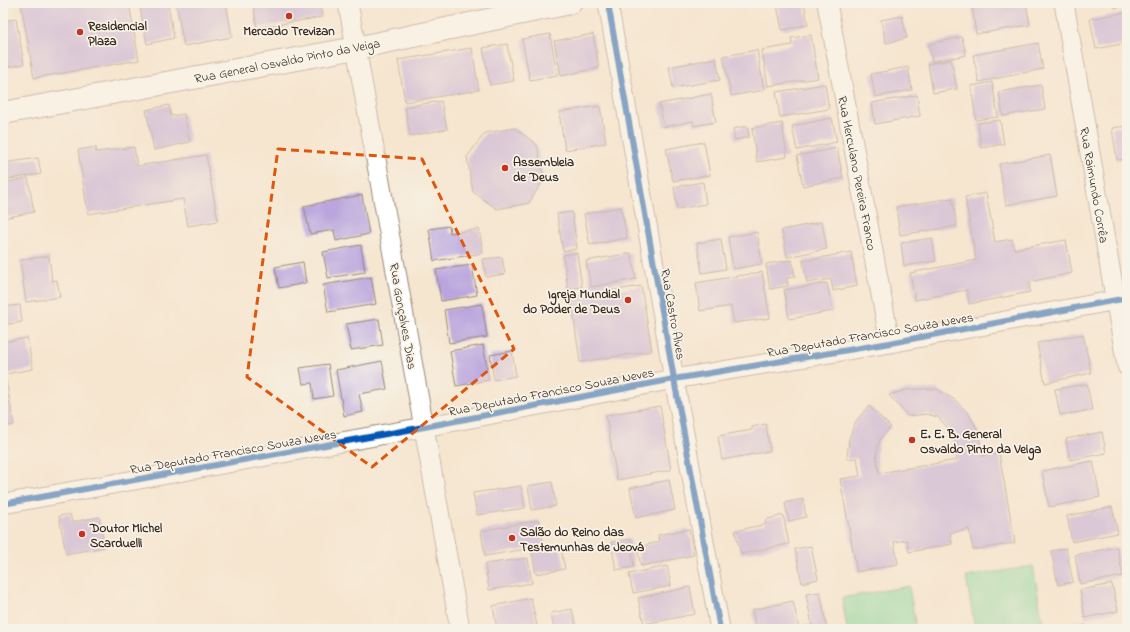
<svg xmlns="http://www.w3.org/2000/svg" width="1130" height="632" font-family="'Indie Flower',sans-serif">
	<rect width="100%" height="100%" fill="#f7f3e8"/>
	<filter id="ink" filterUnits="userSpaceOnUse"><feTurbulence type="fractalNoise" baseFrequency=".025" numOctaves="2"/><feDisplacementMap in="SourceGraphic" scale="8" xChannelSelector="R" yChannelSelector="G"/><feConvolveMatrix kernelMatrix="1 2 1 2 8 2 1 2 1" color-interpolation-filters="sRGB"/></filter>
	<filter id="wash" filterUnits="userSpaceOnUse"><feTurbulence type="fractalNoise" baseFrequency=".012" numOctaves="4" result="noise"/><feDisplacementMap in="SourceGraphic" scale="16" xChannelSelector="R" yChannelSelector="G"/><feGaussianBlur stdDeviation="0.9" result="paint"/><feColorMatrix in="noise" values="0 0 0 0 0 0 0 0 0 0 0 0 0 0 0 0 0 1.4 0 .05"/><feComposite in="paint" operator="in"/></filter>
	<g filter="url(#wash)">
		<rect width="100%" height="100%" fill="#f5e6d0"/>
		<g fill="#7fd99f" stroke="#5d825e">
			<path d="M1033 566 1044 629H975L966 577Z"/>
			<path d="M909 586 916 629H847L842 598Z"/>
		</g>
		<g id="blocks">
			<g fill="#baa5de">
				<path d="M21 3H129L139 60 34 78Z"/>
				<path d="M139 3H176L168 5 174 38 147 44Z"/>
				<path d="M176 3H226L232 37 184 46Z"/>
				<path d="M253 3H320L322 17 257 28Z"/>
				<path d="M787 3H804L808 25 782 30 777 5Z"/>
				<path d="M994 3H1026L1030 25 976 34 972 7Z"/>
				<path d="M1113 3H1127V6L1114 8Z"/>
				<path d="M1127 12V43L1096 49 1090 19Z"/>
				<path d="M902 16 907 38 886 43 881 20Z"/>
				<path d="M16 19 24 64 3 68V21Z"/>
				<path d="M550 34 557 75 530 80 522 39Z"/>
				<path d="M593 34 599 68 561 76 554 41Z"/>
				<path d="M811 35 818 78 768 86 762 50 792 45 791 38Z"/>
				<path d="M962 37 966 55 932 62 929 44Z"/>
				<path d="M1038 43 1043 69 979 82 973 55Z"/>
				<path d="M507 44 514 81 490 85 483 48Z"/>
				<path d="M472 48 479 90 405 102 398 60Z"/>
				<path d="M757 50 764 90 731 96 723 56Z"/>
				<path d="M716 58 720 80 673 88 669 67Z"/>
				<path d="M951 60 957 89 933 93 928 64Z"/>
				<path d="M908 67 912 90 875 97 871 74Z"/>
				<path d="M1124 74H1127V91L1126 92Z"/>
				<path d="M992 82 998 117 976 120 971 86Z"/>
				<path d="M825 84 829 109 780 117 776 92Z"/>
				<path d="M1041 85 1045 109 1003 116 999 92Z"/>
				<path d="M711 94 716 122 694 126 693 121 664 127 659 104Z"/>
				<path d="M917 95 920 116 875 124 872 103Z"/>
				<path d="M441 101 447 129 410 136 405 107Z"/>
				<path d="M169 105 171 116 184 114 190 142 154 150 146 110Z"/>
				<path d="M600 106 606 143 565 150 559 112Z"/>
				<path d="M832 118 837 142 797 150 792 126Z"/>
				<path d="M1000 120 1004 144 981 148 978 123Z"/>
				<path d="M782 123 787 157 757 162 752 128Z"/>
				<path d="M747 126 749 137 735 140 733 129Z"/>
				<path d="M1127 126V159L1117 160 1112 128Z"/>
				<path d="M515 128 537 145 544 179 529 203 497 209 473 192 467 157 485 133Z"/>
				<path d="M704 142 710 175 673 181 666 149Z"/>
				<path d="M96 147V152L134 147 137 166 206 155 218 221 188 226 183 199 88 214 78 150Z"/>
				<path d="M837 148 843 178 803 186 797 156Z"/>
				<path d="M1050 155 1057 196 1006 205 999 164Z"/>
				<path d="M38 158 41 174 3 180V163Z"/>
				<path d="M28 178 34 212 3 218V183Z"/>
				<path d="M703 182 706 204 677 209 674 187Z"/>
				<path d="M986 193 995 242 1012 239 1014 249 1066 240 1072 273 1029 282 1030 292 969 304 967 290 915 300 910 273 976 260 965 197Z"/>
				<path d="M362 195 369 234 336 241 334 230 310 234 304 206Z"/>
				<path d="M952 198 957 226 900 235 896 207Z"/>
				<path d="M1127 203V221H1126L1124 204Z"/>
				<path d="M621 207 627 238 590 245 584 214Z"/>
				<path d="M572 212 577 249 563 251 557 214Z"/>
				<path d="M822 222 827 249 787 257 782 230Z"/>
				<path d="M449 226 450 233 479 229 483 253 434 261 429 229Z"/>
				<path d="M757 232 762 264 733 269 728 237Z"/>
				<path d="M932 238 936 261 904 266 901 243Z"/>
				<path d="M721 239 726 269 702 273 697 243Z"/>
				<path d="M361 245 365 272 328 278 323 252Z"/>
				<path d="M851 252 857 286 833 291 831 279 807 283 803 261Z"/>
				<path d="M577 253 582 287 568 289 563 255Z"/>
				<path d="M631 253 636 279 591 287 586 261Z"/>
				<path d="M49 256 52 281 57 280 60 297 26 302 20 260Z"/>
				<path d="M502 257 505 274 486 277 483 259Z"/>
				<path d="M792 260 795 277 787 278 788 286 770 289 766 264Z"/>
				<path d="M303 262 306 283 279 288 275 267Z"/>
				<path d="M472 265 477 295 441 301 436 270Z"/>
				<path d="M762 272 770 318 734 323 731 306 700 311 696 283Z"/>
				<path d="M371 277 376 304 328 312 323 285Z"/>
				<path d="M827 283 833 311 789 319 784 290Z"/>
				<path d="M641 286 652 351 580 362 571 297Z"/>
				<path d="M482 304 487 337 449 343 444 310Z"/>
				<path d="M20 305 22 322 3 325V307Z"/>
				<path d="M379 319 383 345 351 350 346 324Z"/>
				<path d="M1083 334 1091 373 1045 383 1037 343Z"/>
				<path d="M27 338 33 369 5 374 14 425 3 427V342Z"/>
				<path d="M483 345 489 380 456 386 450 351Z"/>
				<path d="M512 351 516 376 494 380 490 355Z"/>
				<path d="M382 361 387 389 359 394 363 412 344 416 336 370Z"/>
				<path d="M328 364 333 396 314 399 312 383 303 384 300 368Z"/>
				<path d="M1087 384 1092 410 1060 415 1055 389Z"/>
				<path d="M921 389H937L955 400 969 414 979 433 982 456 999 453 1015 543 973 550 969 529 950 533 952 544 909 552 907 540 894 542 898 564 857 572 840 479 860 476 857 458 847 459 849 438 856 421 869 406 891 427 880 439 876 454 879 473 957 460 954 439 949 429 938 417 927 414 908 416 889 395 906 390Z"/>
				<path d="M660 406 671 470 617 480 606 415Z"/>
				<path d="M766 424 770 451 722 460 718 436 752 430V427Z"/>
				<path d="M1102 432 1106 453 1070 460 1066 439Z"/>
				<path d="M1093 461 1100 497 1049 507 1042 471Z"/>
				<path d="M669 480 675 510 636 518 630 488Z"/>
				<path d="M552 482 556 506 532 510 528 486Z"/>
				<path d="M521 486 525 508 477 515 473 493Z"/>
				<path d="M803 499 806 517 789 521 785 503Z"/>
				<path d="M1112 507 1118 533 1072 542 1067 516Z"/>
				<path d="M70 514 72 522 99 517 105 547 66 554 59 516Z"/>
				<path d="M783 515 789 544 741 554 735 531 766 524 765 520Z"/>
				<path d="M539 520 544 546 485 556 481 531Z"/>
				<path d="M689 529 694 555 641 566 637 547 659 542 658 535Z"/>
				<path d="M630 539 634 567 616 570 611 542Z"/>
				<path d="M811 546 818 579 802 583 795 549Z"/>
				<path d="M1117 547 1123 576 1080 584 1075 555Z"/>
				<path d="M1066 548 1073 582 1058 585 1051 551Z"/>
				<path d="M561 549 565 569 536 574 532 553Z"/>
				<path d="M528 558 532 583 489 590 485 564Z"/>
				<path d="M667 566 671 586 633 593 629 574Z"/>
				<path d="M1112 584 1118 611 1085 618 1080 590Z"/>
				<path d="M690 587 695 614 644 624 638 598Z"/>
				<path d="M820 592 827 629H804L803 626 812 625 806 594Z"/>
				<path d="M531 598 537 626 519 629H497L493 606Z"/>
				<path d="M793 601 799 629H756L752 610Z"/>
				<path d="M572 609 576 626 560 629H554L551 613Z"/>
				<path d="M1086 625 1087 629H1070V628Z"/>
			</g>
		</g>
	</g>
	<g filter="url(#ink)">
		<use href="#blocks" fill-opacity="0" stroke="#988877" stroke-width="1"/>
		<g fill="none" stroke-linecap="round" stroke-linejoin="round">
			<g stroke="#988877" stroke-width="21">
				<g id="minor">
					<path d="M348 3 460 629"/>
					<path d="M608 3 674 379 720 629"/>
					<path d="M827 3 890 343"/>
					<path d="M1064 3 1127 366"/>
					<path d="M3 504 424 427 674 379 890 343 1127 298"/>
				</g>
			</g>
			<g stroke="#988877" stroke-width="24">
				<path id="tertiary" d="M3 113 356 48 570 3"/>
			</g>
			<use href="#minor" stroke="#fff" stroke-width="19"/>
			<use href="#tertiary" stroke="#fff" stroke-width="22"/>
			<g stroke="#f7f3e8" stroke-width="8">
				<g id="cycleway">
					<path d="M608 3 674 379 720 629"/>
					<path d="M3 504 424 427 674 379 890 343 1127 298"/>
				</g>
			</g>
			<use href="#cycleway" stroke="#0057b8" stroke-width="6"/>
		</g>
	</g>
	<path d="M0 0H1130V632H0ZM278 149 422 159 514 349 372 467 247 377Z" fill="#f5e6d0" fill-opacity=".55" fill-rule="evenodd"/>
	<path fill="none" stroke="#df570d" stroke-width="3" stroke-dasharray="8 5" stroke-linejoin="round" d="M278 149 422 159 514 349 372 467 247 377Z"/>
	<g fill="#c8321e" stroke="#f7f3e8" stroke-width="1.5">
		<circle cx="289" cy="16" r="4"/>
		<circle cx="80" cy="32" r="4"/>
		<circle cx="505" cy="168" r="4"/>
		<circle cx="628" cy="300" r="4"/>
		<circle cx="912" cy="440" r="4"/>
		<circle cx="82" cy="534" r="4"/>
		<circle cx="512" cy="538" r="4"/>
	</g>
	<g text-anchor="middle" stroke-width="3.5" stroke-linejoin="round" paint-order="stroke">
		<g font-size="13" font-weight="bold" fill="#3b2a1e" stroke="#f7f3e8" text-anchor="start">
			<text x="88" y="30">Residencial<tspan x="88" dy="15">Plaza</tspan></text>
			<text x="289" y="35" text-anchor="middle">Mercado Trevizan</text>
			<text x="513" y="166">Assembleia<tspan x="513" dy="15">de Deus</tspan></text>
			<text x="620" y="298" text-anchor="end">Igreja Mundial<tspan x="620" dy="15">do Poder de Deus</tspan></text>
			<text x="920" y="438">E. E. B. General<tspan x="920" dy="15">Osvaldo Pinto da Veiga</tspan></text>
			<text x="90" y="532">Doutor Michel<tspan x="90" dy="15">Scarduelli</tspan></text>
			<text x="520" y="536">Salão do Reino das<tspan x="520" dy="15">Testemunhas de Jeová</tspan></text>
		</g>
		<g font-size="13" fill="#3b2a1e" stroke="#f7f3e8">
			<text transform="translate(287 60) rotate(-11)" y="5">Rua General Osvaldo Pinto da Veiga</text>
			<text transform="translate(858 173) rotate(79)" y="5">Rua Herculano Pereira Franco</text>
			<text transform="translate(1095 185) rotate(80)" y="5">Rua Raimundo Corrêa</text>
			<text transform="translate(674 314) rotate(80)" y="5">Rua Castro Alves</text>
			<text transform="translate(404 316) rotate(80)" y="5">Rua Gonçalves Dias</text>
			<text transform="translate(870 334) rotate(-10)" y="5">Rua Deputado Francisco Souza Neves</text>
			<text transform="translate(551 391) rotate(-11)" y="5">Rua Deputado Francisco Souza Neves</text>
			<text transform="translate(233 451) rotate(-10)" y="5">Rua Deputado Francisco Souza Neves</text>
		</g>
	</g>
	<rect width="1130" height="632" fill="none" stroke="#f7f3e8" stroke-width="16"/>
</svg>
